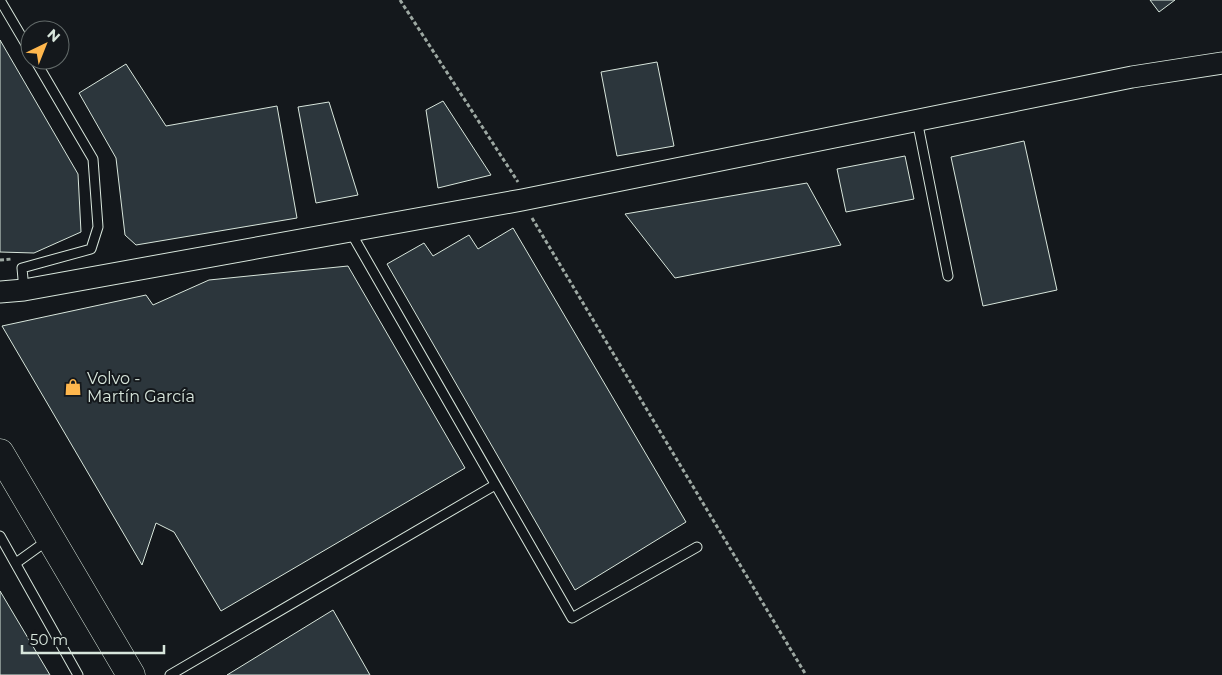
<svg xmlns="http://www.w3.org/2000/svg" width="1222" height="675" font-family="Montserrat,sans-serif">
	<rect width="100%" height="100%" fill="#14181c"/>
	<g fill="#2c363c" stroke="#d8e6dc">
		<path d="M1150 0H1175L1159 12Z"/>
		<path d="M0 40 78 174 81 232 34 253 0 252Z"/>
		<path d="M657 62 674 146 617 156 601 72Z"/>
		<path d="M126 64 166 126 277 106 297 218 136 245 125 235 116 158 79 93Z"/>
		<path d="M443 101 491 175 438 188 426 110Z"/>
		<path d="M329 102 358 195 316 203 298 107Z"/>
		<path d="M1024 141 1057 290 983 306 951 157Z"/>
		<path d="M905 156 914 199 846 212 837 169Z"/>
		<path d="M807 183 841 245 675 278 625 214Z"/>
		<path d="M513 228 686 522 575 590 387 264 424 243 433 256 469 235 478 249Z"/>
		<path d="M348 266 465 468 221 611 174 532 156 523 142 565 2 326 146 295 153 305 209 280Z"/>
		<path d="M0 591 50 675H0Z"/>
		<path d="M333 610 370 675H227Z"/>
	</g>
	<g fill="none" stroke-linecap="round" stroke-linejoin="round">
		<g stroke="#d8e6dc" stroke-width="11">
			<g id="service">
				<path d="M0 0 30 51"/>
				<path d="M917 120 948 276"/>
				<path d="M350 231 572 618 697 547"/>
				<path d="M24 290 22 268 91 249 98 227 93 159 35 60"/>
				<path d="M0 536 78 675"/>
				<path d="M16 563 48 540"/>
				<path d="M170 675 495 485"/>
			</g>
		</g>
		<g stroke="#d8e6dc" stroke-width="23">
			<path id="tertiary" d="M0 292 24 290 522 200 1132 77 1222 63"/>
		</g>
		<g stroke="#d8e6dc" stroke-width="29">
			<path id="trunk" d="M0 453 131 675"/>
		</g>
		<g stroke="#9da8a2" stroke-width="3" stroke-dasharray="4 2.5" stroke-linecap="butt">
			<path d="M400 0 518 182"/>
			<path d="M532 218 806 675"/>
			<path d="M0 260 12 259"/>
		</g>
		<use href="#service" stroke="#14181c" stroke-width="9"/>
		<use href="#tertiary" stroke="#14181c" stroke-width="21"/>
		<use href="#trunk" stroke="#14181c" stroke-width="28"/>
	</g>
	<defs>
		<g id="shop-bare" transform="scale(1.35)"><path d="M-5-2.5h2.3a2.7 3.5 0 0 1 5.4 0H5L5.5 6h-11ZM-1.5-2.5h3a1.5 2.3 0 0 0-3 0Z" fill="#ffb74d" stroke="#14181c" stroke-width="2.5" paint-order="stroke"/></g>
	</defs>
	<g fill-rule="evenodd">
		<use href="#shop-bare" x="73" y="387"/>
	</g>
	<g text-anchor="middle" stroke-width="4" stroke-linejoin="round" paint-order="stroke">
		<g font-size="16" fill="#d8e6dc" stroke="#14181c" text-anchor="start">
			<text x="87" y="384">Volvo -<tspan x="87" dy="18">Martín García</tspan></text>
		</g>
	</g>
	<g transform="translate(45 45) rotate(43)"><circle r="24" fill="#14181c" stroke="#626a69"/>
	<path d="M0-4L9 19L0 12L-9 19Z" fill="#ffb74d"/>
	<text y="-8" font-size="14" font-weight="bold" text-anchor="middle" fill="#d8e6dc">N</text>
	</g>
	<path d="M22 645v8h142v-8" fill="none" stroke="#d8e6dc" stroke-width="2.5"/>
	<text x="30" y="645" font-size="15" fill="#d8e6dc" stroke="#14181c" stroke-width="4" paint-order="stroke">50 m</text>
</svg>
